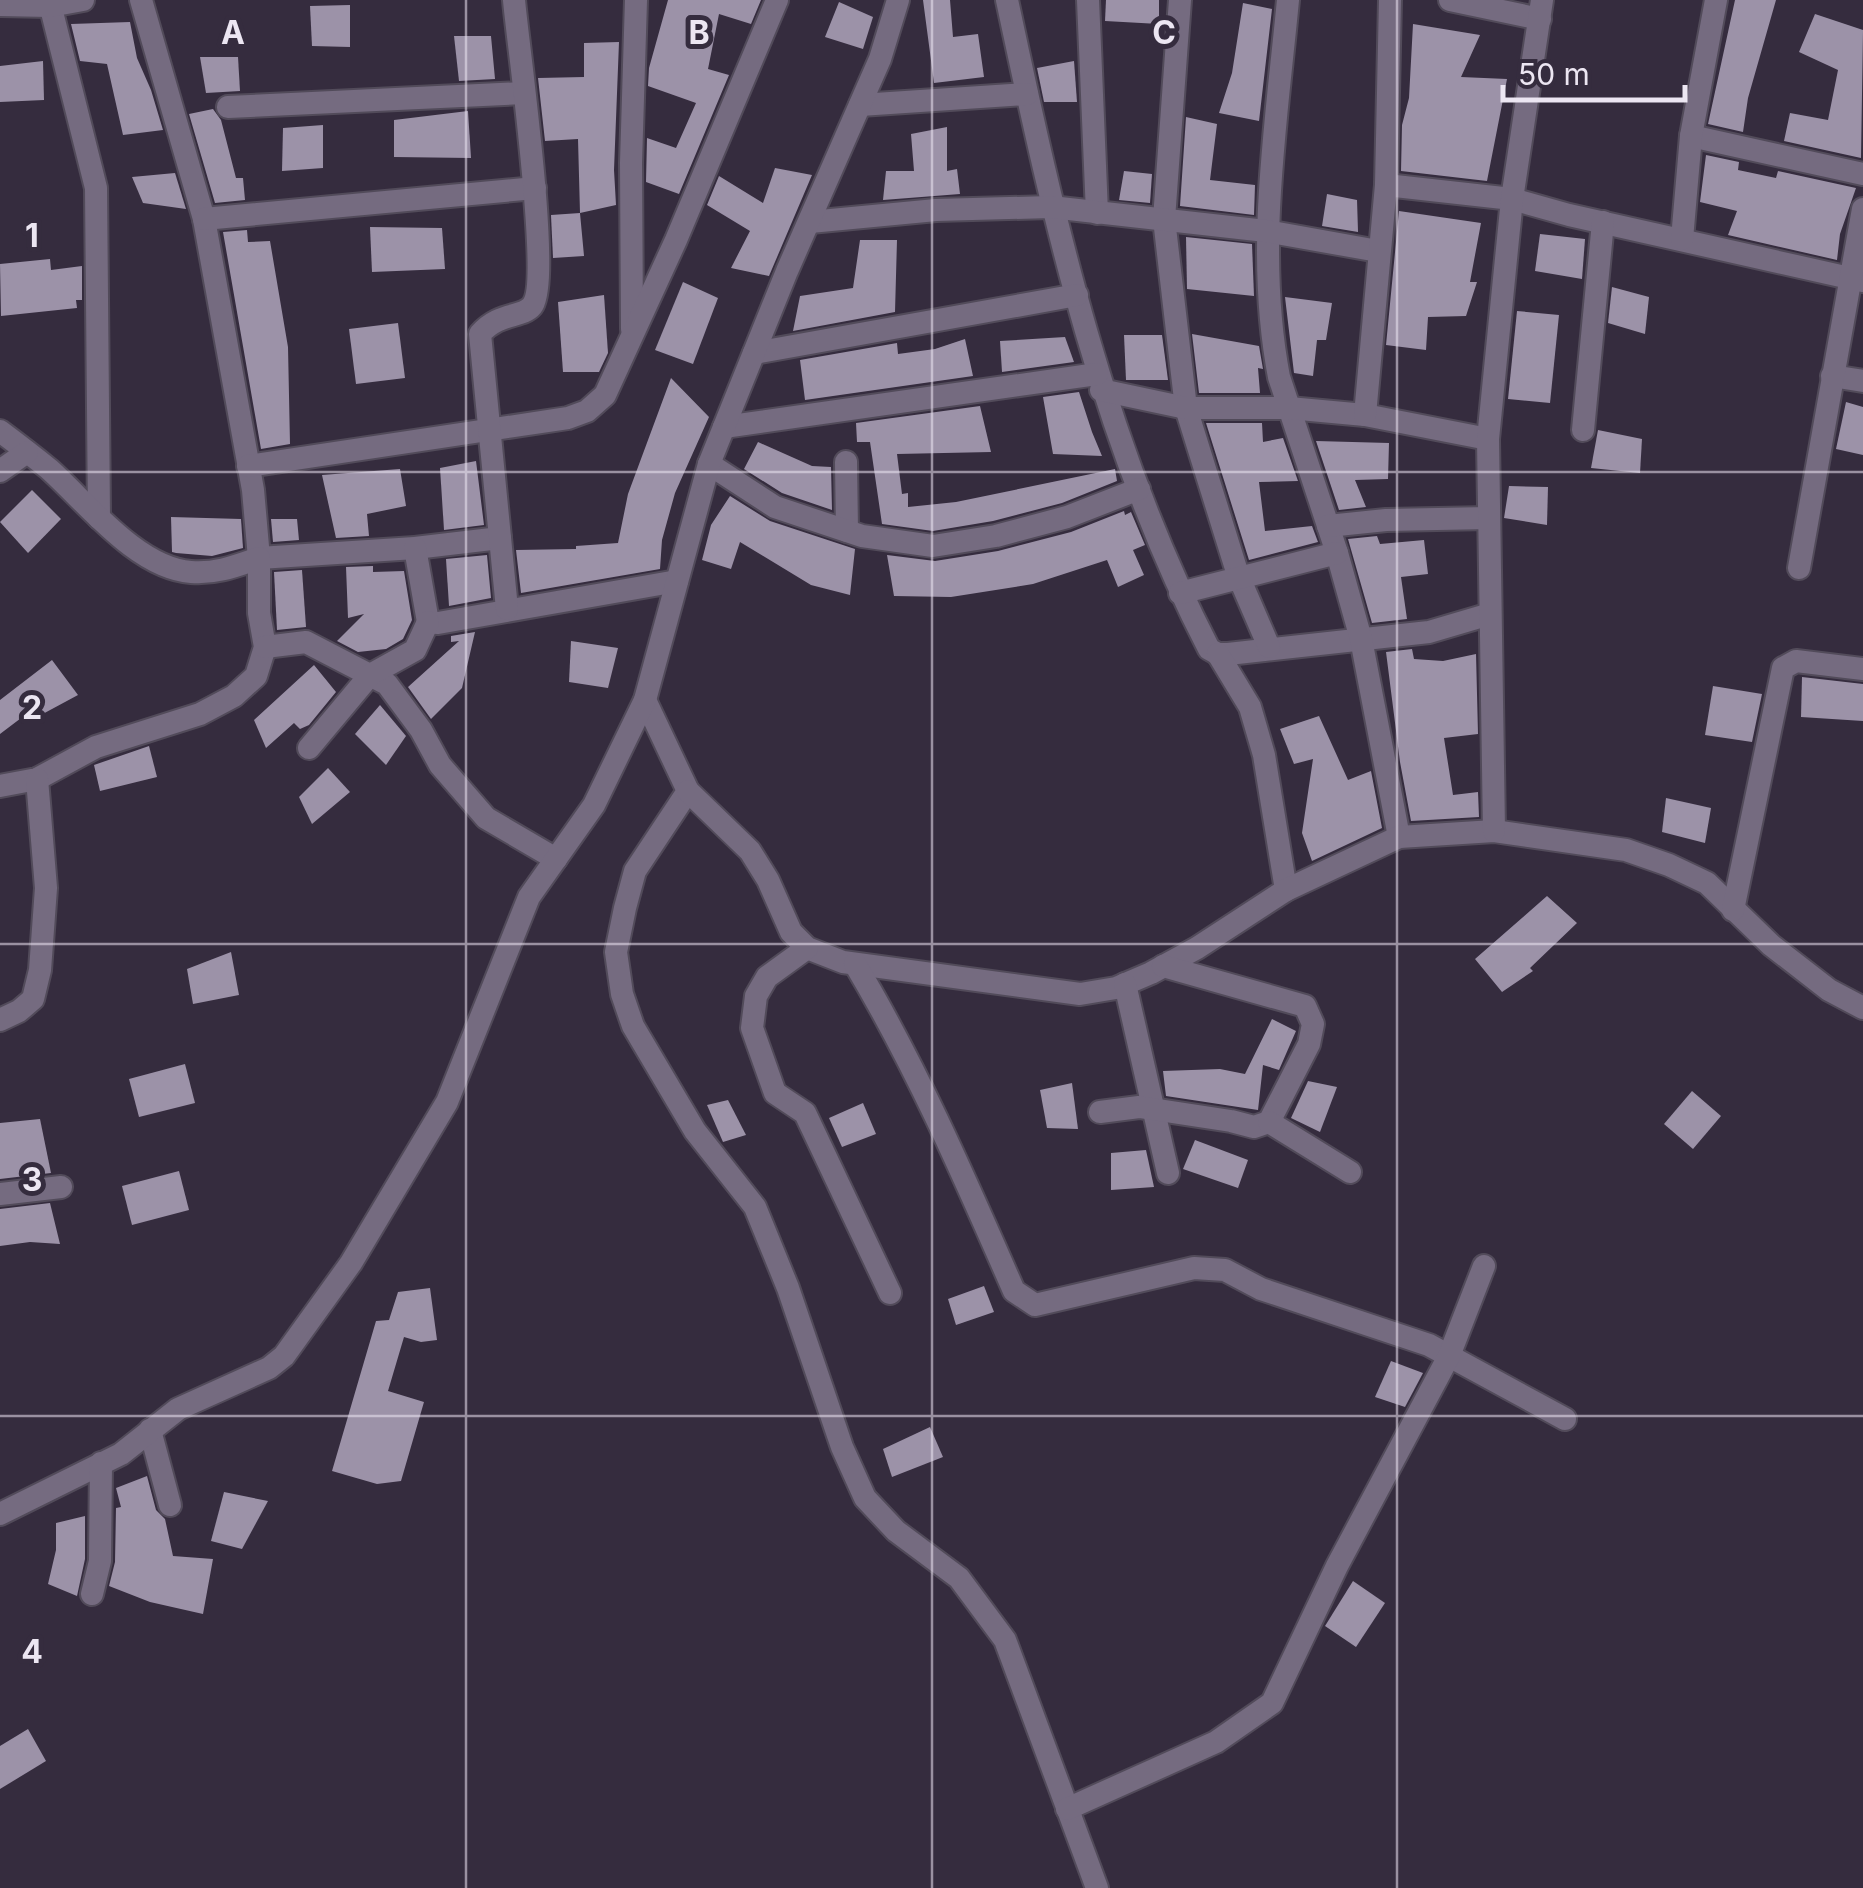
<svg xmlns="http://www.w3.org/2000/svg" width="1863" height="1888" font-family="Inter,sans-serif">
	<rect width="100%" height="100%" fill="#352c3e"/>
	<g fill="#9c92a8">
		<path d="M668 0H761L751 24 719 14 708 69 729 75 679 194 646 182 647 138 676 148 696 103 648 86 649 68Z"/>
		<path d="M923 0H950L953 37 978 34 984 77 934 83Z"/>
		<path d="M1106 0H1159V24L1105 21Z"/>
		<path d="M1735 0H1776L1748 98 1743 132 1708 124Z"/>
		<path d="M839 2 873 17 863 49 825 37Z"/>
		<path d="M1243 3 1272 9 1259 121 1219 113 1232 73Z"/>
		<path d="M350 5V47L312 46 310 6Z"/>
		<path d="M1815 14 1863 30 1861 158 1784 141 1790 113 1828 120 1838 70 1799 52Z"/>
		<path d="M130 22 137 58 151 90 163 130 123 135 107 64 80 61 71 24Z"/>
		<path d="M1413 24 1480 35 1461 77 1507 79 1487 181 1401 171 1402 125 1409 98Z"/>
		<path d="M454 36H491L495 79 459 81Z"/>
		<path d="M619 42 614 170 616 205 580 213 578 139 545 141 538 78 584 77V43Z"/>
		<path d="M200 57H238L240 91 206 93Z"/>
		<path d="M43 61 44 100 0 102V66Z"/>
		<path d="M1074 61 1077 102H1044L1037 68Z"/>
		<path d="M213 109 221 120 236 178H243L245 200 215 203 189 114Z"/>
		<path d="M468 111 471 158 394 157V120Z"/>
		<path d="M1186 117 1217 124 1210 180 1255 185 1254 215 1180 206Z"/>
		<path d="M323 125V168L282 171 283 128Z"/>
		<path d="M947 127V171L957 169 960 194 883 200 886 171H914L911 134Z"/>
		<path d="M1706 155 1739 162 1738 170 1776 178 1778 171 1856 188 1840 234 1837 260 1728 235 1737 211 1700 202Z"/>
		<path d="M775 168 812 175 769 276 731 268 750 231 707 205 719 176 763 203Z"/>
		<path d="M1124 171 1152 174 1150 203 1119 200Z"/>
		<path d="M175 173 186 209 143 203 132 177Z"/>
		<path d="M1327 194 1357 200 1358 232 1322 226Z"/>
		<path d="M1399 211 1481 223 1470 282H1477L1466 316 1428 317 1426 350 1386 345Z"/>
		<path d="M580 213 584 256 553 258 551 215Z"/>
		<path d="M370 227 442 228 445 269 372 272Z"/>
		<path d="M247 230 248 242 270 241 288 347 290 444 261 449 223 232Z"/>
		<path d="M1540 234 1585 239 1582 279 1535 271Z"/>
		<path d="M1186 237 1252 244 1254 296 1187 289Z"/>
		<path d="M860 240H897L895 312 793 331 800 296 853 288Z"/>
		<path d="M50 259 51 270 82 266V300H76L77 308 1 316 0 264Z"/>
		<path d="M683 282 718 298 693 364 655 350Z"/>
		<path d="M1612 287 1649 297 1645 334 1608 323Z"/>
		<path d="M604 295 608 353 599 372H563L558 302Z"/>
		<path d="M1285 297 1332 303 1326 340H1317L1313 376 1294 373Z"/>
		<path d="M1517 311 1559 315 1550 403 1508 399Z"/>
		<path d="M398 323 405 378 356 384 349 329Z"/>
		<path d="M1192 334 1259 346 1263 369 1258 368 1260 393H1199Z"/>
		<path d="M1124 335H1162L1168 380H1126Z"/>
		<path d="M1065 337 1074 362 1002 372 1000 341Z"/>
		<path d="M965 339 973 376 805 400 800 360 897 343 898 354 935 349Z"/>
		<path d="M671 378 709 417 675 493 662 540 660 569 521 593 516 550 576 549V546L618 543 628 494Z"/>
		<path d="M1079 392 1092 432 1102 456 1053 454 1043 397Z"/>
		<path d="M1846 402 1863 407V455L1836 449Z"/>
		<path d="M980 406 991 452 897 454 902 494 908 493V507L956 502 1115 469 1117 481 1062 503 993 521 933 531 882 524 870 442H857L856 423Z"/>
		<path d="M1206 423H1262L1263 442 1283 438 1298 481 1259 482 1265 531 1312 526 1318 542 1249 560Z"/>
		<path d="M1598 430 1642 439 1640 473 1591 468Z"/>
		<path d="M1316 441 1389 443 1388 479 1355 480 1366 507 1339 510Z"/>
		<path d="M758 442 812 466 831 467 832 510 782 493 744 469Z"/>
		<path d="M476 461 484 525 444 530 440 468Z"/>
		<path d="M400 469 406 506 367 514 369 536 336 538 322 475Z"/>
		<path d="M1509 486 1548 487 1547 525 1504 518Z"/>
		<path d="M32 490 61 519 28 553 0 522Z"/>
		<path d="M730 496 770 521 855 549 850 595 811 585 740 542 731 569 702 560 711 525Z"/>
		<path d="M1124 511 1125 515 1131 512 1145 545 1133 550 1144 575 1118 587 1107 560 1033 584 951 597 894 596 887 555 935 561 998 551 1071 532Z"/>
		<path d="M171 517 241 519 243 548 212 556 176 553 172 552Z"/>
		<path d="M271 519H297L299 540 273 542Z"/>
		<path d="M1377 536 1380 544 1424 540 1428 574 1401 577 1407 619 1372 623 1348 539Z"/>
		<path d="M487 555 491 598 449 606 446 559Z"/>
		<path d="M373 566V572L404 571 412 620 403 639 386 649 358 652 337 641 364 614 348 618 346 567Z"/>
		<path d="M302 570 306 627 277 630 274 572Z"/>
		<path d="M475 632 462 688 431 719 408 687 459 641 451 642V636Z"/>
		<path d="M571 641 618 648 608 688 569 682Z"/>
		<path d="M1412 649 1414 659 1443 661 1476 654 1478 734 1444 738 1453 795 1478 792 1479 817 1411 821 1400 762 1386 652Z"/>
		<path d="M52 660 78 695 39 716 33 709 0 734V700Z"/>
		<path d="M314 665 336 692 309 725 300 729 294 723 266 748 254 720Z"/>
		<path d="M1802 677 1863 684V721L1801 717Z"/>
		<path d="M1713 686 1762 694 1752 742 1705 735Z"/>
		<path d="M380 705 406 736 386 765 355 734Z"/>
		<path d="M1319 716 1348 780 1371 771 1382 828 1312 861 1302 833 1313 759 1294 764 1280 729Z"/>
		<path d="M149 746 157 777 100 791 94 765Z"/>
		<path d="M328 768 350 792 312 824 299 797Z"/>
		<path d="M1666 798 1711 808 1705 843 1662 832Z"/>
		<path d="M1547 896 1577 923 1530 968 1533 971 1502 992 1475 959Z"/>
		<path d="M231 952 239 995 193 1004 187 969Z"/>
		<path d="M1272 1019 1296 1031 1279 1070 1263 1065 1258 1110 1166 1096 1163 1071 1220 1069 1245 1074Z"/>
		<path d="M185 1064 195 1103 139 1117 129 1079Z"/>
		<path d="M1308 1081 1337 1087 1320 1132 1291 1118Z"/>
		<path d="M1072 1083 1078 1129 1047 1128 1040 1090Z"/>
		<path d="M1692 1091 1721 1116 1693 1149 1664 1124Z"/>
		<path d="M728 1100 746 1135 723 1142 707 1105Z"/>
		<path d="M863 1103 876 1134 842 1147 829 1118Z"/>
		<path d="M40 1119 51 1173 0 1179V1123Z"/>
		<path d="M1195 1140 1248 1160 1238 1188 1183 1169Z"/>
		<path d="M1146 1150 1154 1187 1111 1190V1153Z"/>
		<path d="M179 1171 189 1210 132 1225 122 1186Z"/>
		<path d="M50 1203 60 1244 30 1242 0 1246V1209Z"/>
		<path d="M984 1286 994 1312 956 1325 948 1299Z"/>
		<path d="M430 1288 437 1340 421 1342 404 1337 388 1391 424 1402 401 1481 377 1484 332 1471 376 1321 389 1320 398 1292Z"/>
		<path d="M1391 1361 1423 1373 1405 1407 1375 1397Z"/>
		<path d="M930 1427 943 1457 892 1477 883 1449Z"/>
		<path d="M147 1476 156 1510 165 1519 173 1556 213 1559 203 1614 150 1602 109 1586 115 1562 116 1508 121 1507 116 1488Z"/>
		<path d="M224 1492 268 1501 242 1549 211 1541Z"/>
		<path d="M85 1516V1559L77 1596 48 1584 56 1550V1523Z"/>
		<path d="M1353 1581 1385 1603 1356 1647 1325 1626Z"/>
		<path d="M28 1729 46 1761 0 1789V1746Z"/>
	</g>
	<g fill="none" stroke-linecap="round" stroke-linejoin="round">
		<g stroke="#524b5a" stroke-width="26">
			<g id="street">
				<path d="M49 0 96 188 99 518"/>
				<path d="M141 0 204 219 253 490 259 558 415 548 500 538"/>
				<path d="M1007 0C1054 222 1104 446 1209 649L1218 654H1228L1429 632 1490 614"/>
				<path d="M1088 0 1097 213"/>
				<path d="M1180 0 1164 219 1186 408 1238 575 1269 647"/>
				<path d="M1288 0C1276 126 1255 252 1279 377L1337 553 1361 639 1399 837"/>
				<path d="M1450 0 1540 19"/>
				<path d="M0 5 50 6 83 0"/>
				<path d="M860 105 1027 94"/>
				<path d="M228 107 523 93"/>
				<path d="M1691 136 1863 174"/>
				<path d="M1386 185 1512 199 1569 215 1863 281"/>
				<path d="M204 219 535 188"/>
				<path d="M810 222 936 210 1051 207 1266 231 1378 251"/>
				<path d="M1682 239 1691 136 1716 0"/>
				<path d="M632 329 631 163 636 0"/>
				<path d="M754 353 1077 295"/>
				<path d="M1832 376 1863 381"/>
				<path d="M1101 390 1186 408H1289L1365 415 1488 439"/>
				<path d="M1365 415 1386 185 1390 0"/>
				<path d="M724 427 1097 374"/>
				<path d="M1583 430 1603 222"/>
				<path d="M0 431C16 443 33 456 49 469 87 503 137 568 191 572 216 574 236 566 259 558V613L265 647 256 676 234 696 200 714 96 747 37 779 0 786"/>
				<path d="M846 462 847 531"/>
				<path d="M709 464 775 507 862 536 933 546 996 536 1067 517 1139 489"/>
				<path d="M248 466 568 418 587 411 605 395 676 240 777 0"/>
				<path d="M0 471 27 452"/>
				<path d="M1328 526 1386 520 1489 518"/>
				<path d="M415 548 428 622 438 623 677 581"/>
				<path d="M1799 568 1863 209"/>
				<path d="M1180 593 1337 553"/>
				<path d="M507 609 480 334C499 312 522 318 532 306 552 281 518 46 514 0"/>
				<path d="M265 647 306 642 387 684 421 730 440 765 486 818 556 859"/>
				<path d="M1218 654 1250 707 1264 755 1286 890"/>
				<path d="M645 700 688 791 635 871 625 908 616 952 622 994 633 1026 695 1131 755 1207 788 1288 842 1447 865 1498 896 1531 959 1578 1005 1640 1097 1888"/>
				<path d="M309 748 370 675 415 650 428 622"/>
				<path d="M688 791 750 851 768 880 791 932 807 948 843 962 1080 994 1116 988 1151 973 1197 948 1286 890 1399 837 1494 831 1626 850 1669 865 1707 883 1771 945 1829 990 1863 1008"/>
				<path d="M1494 831 1488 439 1512 199 1542 0"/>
				<path d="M1733 910 1783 668 1796 661 1863 669"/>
				<path d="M807 948 767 977 756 996 752 1028 775 1093 805 1113 890 1293"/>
				<path d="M855 964C917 1068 965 1179 1014 1291L1035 1305 1194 1268 1225 1270 1261 1289 1429 1345 1565 1419"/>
				<path d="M1125 984 1168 1173"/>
				<path d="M0 1020 19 1011 33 999 40 970 46 888 37 779"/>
				<path d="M1100 1112 1139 1107 1231 1121 1254 1127 1269 1122 1309 1044 1313 1024 1305 1006 1163 966"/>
				<path d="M1269 1122 1350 1172"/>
				<path d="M0 1194 61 1187"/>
				<path d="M150 1430 170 1505"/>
				<path d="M0 1514 121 1454 178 1409 269 1368 284 1356 351 1263 447 1102 529 897 594 805 645 700 709 464 787 271 880 59 898 0"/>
				<path d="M92 1594 100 1561 101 1463"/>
				<path d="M1067 1809 1216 1742 1272 1703 1337 1566 1449 1356 1484 1266"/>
			</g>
		</g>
		<use href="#street" stroke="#756b80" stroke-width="22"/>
	</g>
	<path fill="none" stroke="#ece6f2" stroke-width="2.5" stroke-opacity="0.55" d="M466 0V1888M932 0V1888M1397 0V1888M0 472H1863M0 944H1863M0 1416H1863"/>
	<g font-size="32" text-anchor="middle" font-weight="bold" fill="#ece6f2" stroke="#352c3e" stroke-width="10" stroke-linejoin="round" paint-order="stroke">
		<text x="233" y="44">A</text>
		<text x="699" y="44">B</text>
		<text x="1164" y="44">C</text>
		<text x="32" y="247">1</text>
		<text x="32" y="719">2</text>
		<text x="32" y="1191">3</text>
		<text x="32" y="1663">4</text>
	</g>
	<path d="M1503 85v15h182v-15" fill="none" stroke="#ece6f2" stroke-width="5"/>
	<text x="1518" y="85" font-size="30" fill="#ece6f2" stroke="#352c3e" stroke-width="8" paint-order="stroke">50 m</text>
</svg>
